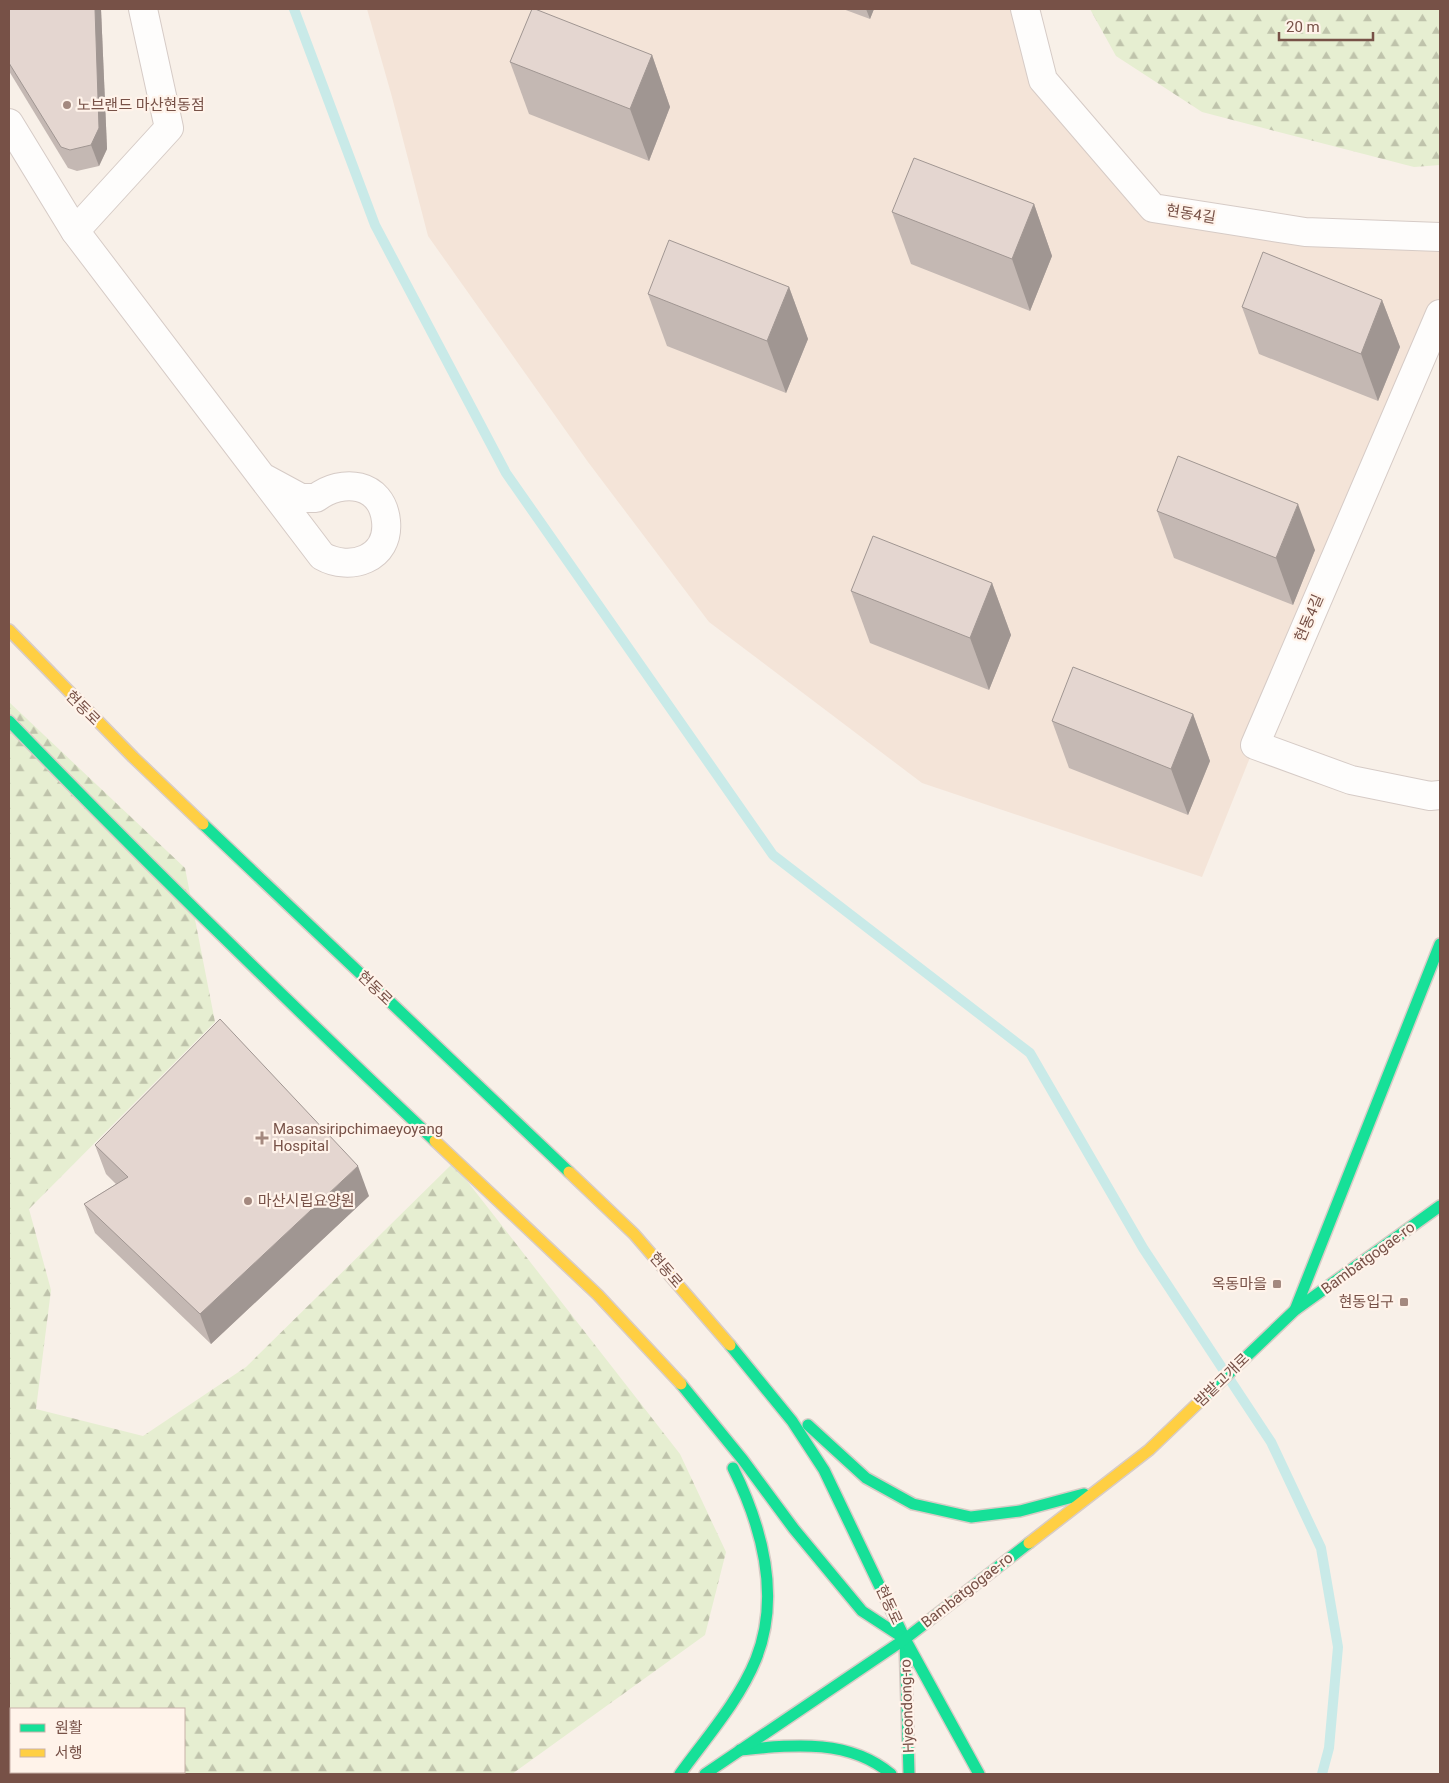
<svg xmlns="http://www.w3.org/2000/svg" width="1449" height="1783" font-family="Roboto,'Noto Sans KR',sans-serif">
	<defs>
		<pattern id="forest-firs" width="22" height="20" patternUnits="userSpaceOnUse" patternTransform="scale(1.25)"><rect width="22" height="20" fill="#e6eed1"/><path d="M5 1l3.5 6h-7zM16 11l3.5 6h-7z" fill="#bfc3ab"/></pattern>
	</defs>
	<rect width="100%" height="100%" fill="#f8f0e8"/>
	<path fill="#f4e4d8" d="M367 9H1025L1043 80 1153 208 1440 237V314L1255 745 1202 877 922 783 709 622 588 462 428 236 392 97Z"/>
	<g fill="url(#forest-firs)" fill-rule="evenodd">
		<path d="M1090 9H1440V165L1414 167 1202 112 1116 56Z"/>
		<path d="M9 702 185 868 215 1022 29 1209 51 1290 36 1409 143 1436 246 1367 453 1163 680 1454 726 1552 705 1635 512 1774H9ZM11 1709H184V1772H11Z"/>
	</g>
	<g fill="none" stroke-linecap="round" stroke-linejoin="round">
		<path stroke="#c9eae8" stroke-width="10" d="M294 9 375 225 506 473 773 855 1030 1053 1143 1248 1271 1442 1321 1548 1338 1647 1329 1748 1322 1774"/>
		<g stroke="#d6cbc6" stroke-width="30">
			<g id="street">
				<path d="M143 9 169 128 75 231 322 556C350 572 390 559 386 521 382 482 342 478 316 498H301L264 478"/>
				<path d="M1025 9 1043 80 1153 208 1305 232 1440 237"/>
				<path d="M9 123 75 231"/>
				<path d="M1440 314 1255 745 1351 780 1430 796 1440 795"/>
			</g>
		</g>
		<g stroke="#d8ccc6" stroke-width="14">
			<g id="fast">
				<path d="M9 721C148 865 290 1004 435 1141"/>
				<path d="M203 824 569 1172"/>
				<path d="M1295 1310 1440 944"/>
				<path d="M730 1345 792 1421 824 1470 905 1639 909 1774"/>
				<path d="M681 1384 743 1460 794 1529 862 1611 905 1639 979 1774"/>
				<path d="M1198 1403 1295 1310 1440 1206"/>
				<path d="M808 1425 866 1478 913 1504 971 1517 1020 1511 1084 1494"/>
				<path d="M740 1750C792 1745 848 1738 891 1774"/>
				<path d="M680 1774C706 1738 739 1701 756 1659 781 1596 762 1527 733 1468"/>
				<path d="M705 1774 905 1639 1029 1543"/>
			</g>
		</g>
		<g stroke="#d8ccc6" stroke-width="14">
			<g id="slow">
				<path d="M9 630 133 757 203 824"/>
				<path d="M435 1141 598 1295 681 1384"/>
				<path d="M569 1172 634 1234 730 1345"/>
				<path d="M1029 1543 1149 1450 1198 1403"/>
			</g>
		</g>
		<use href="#street" stroke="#fefdfc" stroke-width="28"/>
		<use href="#fast" stroke="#16e098" stroke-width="11"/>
		<use href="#slow" stroke="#ffcf43" stroke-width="11"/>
	</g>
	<g fill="#c4b8b3">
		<path d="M9 9H101L107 149 99 166 77 171 68 168 9 71Z"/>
		<path d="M843 9H874L870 19Z"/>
		<path d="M652 55 670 107 649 161 529 114 510 62Z"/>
		<path d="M1034 204 1052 256 1030 311 911 264 892 212Z"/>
		<path d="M789 287 808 339 786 393 667 346 648 294Z"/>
		<path d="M1382 300 1400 347 1378 401 1259 354 1242 307Z"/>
		<path d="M1157 511 1315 550 1293 605 1174 558Z"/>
		<path d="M992 583 1011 635 989 690 870 643 851 591Z"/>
		<path d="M1193 714 1210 761 1188 815 1069 768 1052 721Z"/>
		<path d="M95 1145 369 1196 211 1344 95 1233 84 1204 116 1184 106 1174Z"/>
	</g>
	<g fill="#a09692">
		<path d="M95 9H101L107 149 99 166 91 145Z"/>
		<path d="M866 9H874L870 19Z"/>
		<path d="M652 55 670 107 649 161 630 109Z"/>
		<path d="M1034 204 1052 256 1030 311 1012 259Z"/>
		<path d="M789 287 808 339 786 393 767 341Z"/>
		<path d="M1382 300 1400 347 1378 401 1361 354Z"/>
		<path d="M1298 504 1315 550 1293 605 1276 558Z"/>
		<path d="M992 583 1011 635 989 690 970 638Z"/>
		<path d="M1193 714 1210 761 1188 815 1171 769Z"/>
		<path d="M358 1166 369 1196 211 1344 200 1314Z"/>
	</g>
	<g fill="#e4d6d0" stroke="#a09692">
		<path d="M9 9H95L99 128 91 145 70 150 61 147 9 63Z"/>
		<path d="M532 9H535L652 55 630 109 510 62Z"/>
		<path d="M914 158 1034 204 1012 259 892 212Z"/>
		<path d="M669 240 789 287 767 341 648 294Z"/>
		<path d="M1263 252 1382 300 1361 354 1242 307Z"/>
		<path d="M1178 456 1298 504 1276 558 1157 511Z"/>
		<path d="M873 536 992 583 970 638 851 591Z"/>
		<path d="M1073 667 1193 714 1171 769 1052 721Z"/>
		<path d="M220 1019 358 1166 200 1314 84 1204 128 1177 95 1145Z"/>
	</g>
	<g fill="#a4897f" stroke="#fff3ea" stroke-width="2">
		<circle cx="67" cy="105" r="5"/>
		<path d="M259.5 1130.5h5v5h5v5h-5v5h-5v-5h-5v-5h5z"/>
		<circle cx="248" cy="1201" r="5"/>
		<rect x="1272" y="1279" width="10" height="10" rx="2.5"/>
		<rect x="1399" y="1297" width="10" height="10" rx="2.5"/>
	</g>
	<g text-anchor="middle" stroke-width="4.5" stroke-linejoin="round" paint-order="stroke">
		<g font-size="15" fill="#775147" stroke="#fff3ea" text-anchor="start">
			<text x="77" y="110">노브랜드 마산현동점</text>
			<text x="273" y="1134">Masansiripchimaeyoyang<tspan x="273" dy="17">Hospital</tspan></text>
			<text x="258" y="1206">마산시립요양원</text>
			<text x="1267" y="1289" text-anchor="end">옥동마을</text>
			<text x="1394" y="1307" text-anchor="end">현동입구</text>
		</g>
		<g font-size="15" fill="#775147" stroke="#fff3ea">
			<text transform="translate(1191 214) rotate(9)" y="5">현동4길</text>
			<text transform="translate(1309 618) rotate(-67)" y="5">현동4길</text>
			<text transform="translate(83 708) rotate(45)" y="5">현동로</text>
			<text transform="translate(375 988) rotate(44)" y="5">현동로</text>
			<text transform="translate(1368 1258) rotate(-36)" y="5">Bambatgogae-ro</text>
			<text transform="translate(666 1270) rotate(49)" y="5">현동로</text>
			<text transform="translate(1222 1380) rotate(-44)" y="5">밤밭고개로</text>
			<text transform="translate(967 1590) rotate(-38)" y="5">Bambatgogae-ro</text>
			<text transform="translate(889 1605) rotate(65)" y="5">현동로</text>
			<text transform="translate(907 1706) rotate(-92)" y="5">Hyeondong-ro</text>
		</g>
	</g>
	<rect width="1449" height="1783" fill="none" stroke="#775147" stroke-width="20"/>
	<rect x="10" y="1708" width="175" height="65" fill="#fff3ea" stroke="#c9b2a9"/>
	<rect x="20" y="1724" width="25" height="8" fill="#16e098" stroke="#c9b2a9"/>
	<text x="55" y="1733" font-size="15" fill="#775147">원활</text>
	<rect x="20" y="1749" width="25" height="8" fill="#ffcf43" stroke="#c9b2a9"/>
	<text x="55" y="1758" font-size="15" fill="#775147">서행</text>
	<path d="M1279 32v8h94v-8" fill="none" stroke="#775147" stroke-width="2.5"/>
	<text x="1286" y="32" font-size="15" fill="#775147" stroke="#fff3ea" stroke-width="4" paint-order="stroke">20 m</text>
</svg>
